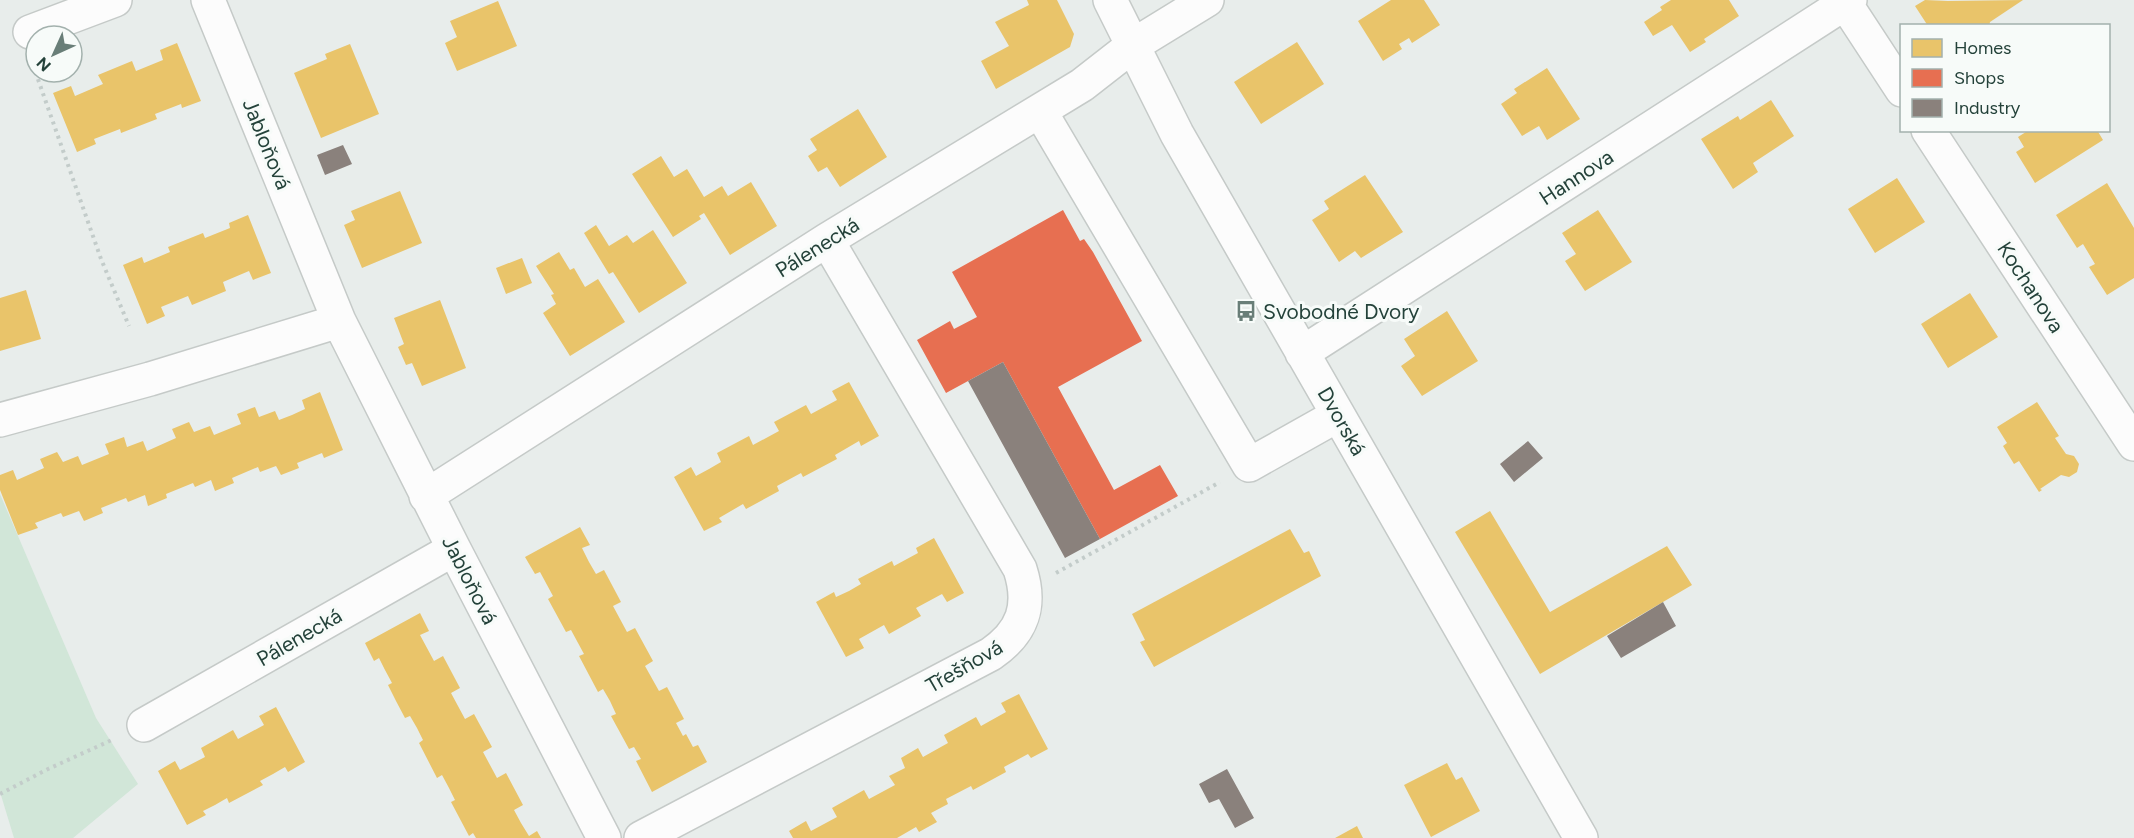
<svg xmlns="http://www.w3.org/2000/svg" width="2134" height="838" font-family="Figtree,sans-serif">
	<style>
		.green { fill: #d1e6d8 }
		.homes { fill: #e9c46a }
		.shops { fill: #e76f51 }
		.industry { fill: #8a817c }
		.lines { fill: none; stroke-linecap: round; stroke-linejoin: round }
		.minor-casing { stroke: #c5cac8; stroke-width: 36 }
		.path { stroke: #c3ccca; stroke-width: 4; stroke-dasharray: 3 4.5; stroke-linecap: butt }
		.minor { stroke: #fcfcfc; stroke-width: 33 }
		.labels { text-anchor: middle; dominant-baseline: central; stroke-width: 6; stroke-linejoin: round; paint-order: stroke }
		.street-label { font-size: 21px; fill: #24423a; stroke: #f7fbf9 }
		.poi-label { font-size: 21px; fill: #24423a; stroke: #f7fbf9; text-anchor: start }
	</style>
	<rect width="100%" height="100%" fill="#e8edeb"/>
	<path class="green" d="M0 494 96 718 138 784 73 838H14L0 792Z"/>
	<path class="homes" d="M1027 0H1057L1074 34 1070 47 996 89 981 61 1009 46 995 22 1029 5Z
		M1391 0H1424L1440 25 1412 43 1409 38 1399 44 1402 49 1383 61 1358 21Z
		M1671 0H1729L1739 16 1704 39 1706 42 1690 52 1672 25 1653 36 1644 22 1662 10 1660 7Z
		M1925 0 1948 1 2023 0 1990 22 1989 26H1928L1915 6Z
		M498 1 517 46 457 71 445 43 457 37 450 21Z
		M1297 42 1324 84 1261 124 1234 82Z
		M177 43 201 101 182 108 181 104 155 114 157 119 121 133 120 129 94 139 96 144 77 152 53 93 71 86 75 96 103 84 98 75 132 61 136 71 163 60 160 50Z
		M350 44 379 114 321 138 294 73 327 59 325 54Z
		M1547 68 1580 119 1547 140 1539 126 1522 136 1501 104 1517 93 1514 89Z
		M1771 100 1794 136 1753 163 1758 172 1733 189 1701 139 1738 116 1740 120Z
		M858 109 887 157 840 187 827 167 818 172 808 156 817 150 810 139Z
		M2029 130H2097L2103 140 2035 183 2016 152 2024 147 2018 137Z
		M661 156 674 177 687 169 704 197 722 186 728 196 751 182 777 226 730 255 704 213 699 216 701 219 673 237 632 174Z
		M1365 175 1403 232 1361 258 1355 251 1339 262 1312 220 1329 209 1324 201Z
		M1897 178 1925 222 1875 253 1848 209Z
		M2107 183 2134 228V278L2107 295 2089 267 2095 264 2083 244 2077 248 2056 215Z
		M400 191 422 243 362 268 344 225 355 220 351 211Z
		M1598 210 1632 262 1585 291 1565 261 1576 254 1562 233Z
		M248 215 271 273 253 280 249 271 223 282 226 291 192 305 188 296 161 307 165 316 147 324 123 265 142 257 144 263 170 252 168 247 203 233 205 238 230 228 229 223Z
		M596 225 609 246 627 235 633 243 653 230 687 283 639 313 613 272 609 274 584 233Z
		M559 252 570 270 574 268 585 287 598 279 625 322 570 356 543 313 556 304 551 295 554 294 536 266Z
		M522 258 532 283 506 294 496 268Z
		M26 290 41 339 0 351V298Z
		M1970 293 1998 337 1948 368 1921 324Z
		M440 300 466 368 422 386 412 363 406 365 398 347 404 344 394 318Z
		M1447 311 1478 361 1422 396 1401 366 1415 356 1404 339Z
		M849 382 879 436 861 446 859 441 835 455 837 459 803 477 801 473 777 486 779 491 746 509 743 504 719 518 722 522 704 531 674 477 691 467 696 476 709 469 721 462 717 453 749 436 753 445 779 431 774 422 806 405 811 414 837 400 832 391Z
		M320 392 343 450 324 458 322 453 297 463 299 468 281 475 276 466 260 472 258 467 232 478 234 483 215 491 211 480 195 487 193 483 166 494 167 498 148 506 145 495 128 502 126 498 101 508 103 513 84 521 79 511 63 517 61 513 35 523 38 528 18 535 0 490V475L13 470 17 480 44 468 40 459 57 452 63 462 78 456 82 465 109 454 105 444 124 437 127 447 143 441 147 451 176 438 172 429 189 422 194 432 210 426 214 435 241 424 237 414 252 408 255 407 259 417 275 411 279 420 292 415 305 409 302 400Z
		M2037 402 2059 436 2055 438 2066 454 2074 456 2079 464 2077 472 2069 477 2061 475 2040 489 2042 490 2039 492 2019 461 2014 464 2003 446 2007 443 1997 427Z
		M1490 511 1550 612 1667 546 1692 585 1540 674 1455 532Z
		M580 527 590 545 582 548 589 562 596 574 604 570 621 602 613 606 627 632 635 628 653 661 645 666 659 691 667 687 684 719 676 723 683 736 686 734 693 747 698 745 707 762 652 792 636 761 641 759 634 747 629 749 611 716 616 714 610 701 603 689 598 692 579 656 584 654 571 630 566 632 548 599 553 596 540 572 535 574 525 557Z
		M1290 529 1304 553 1309 551 1321 576 1154 667 1140 642 1145 640 1132 614Z
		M934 538 964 593 947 602 942 594 916 608 921 616 889 634 884 625 859 639 864 648 846 657 816 602 834 592 836 597 849 591 861 584 858 579 892 561 894 566 918 553 916 548Z
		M420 613 429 631 420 635 434 661 443 656 460 688 451 693 465 719 474 714 492 747 483 752 497 778 506 773 523 805 514 810 521 823 529 836 537 831 541 838H476L473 833 469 836 451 802 455 800 449 788 442 775 437 778 419 743 423 740 417 728 410 716 405 718 396 701 388 685 392 683 385 670 379 658 374 661 365 643Z
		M1019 694 1048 749 1031 758 1028 754 1004 767 1006 772 973 790 971 786 946 799 948 804 931 813 937 822 919 832 916 827 897 838H793L789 831 806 821 811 831 837 817 832 808 864 790 869 799 895 785 889 776 905 768 901 758 918 748 923 757 948 743 944 735 976 717 981 726 1006 712 1001 703Z
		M276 707 305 762 288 772 285 767 273 774 260 781 263 785 229 803 227 798 215 805 203 811 206 815 187 825 158 771 175 761 180 770 205 757 201 748 233 730 238 739 264 725 259 716Z
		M1447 763 1456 780 1462 777 1480 811 1431 837 1404 785Z
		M1357 826 1363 838H1335Z"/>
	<path class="shops" d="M1063 210 1080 241 1084 239 1093 252 1142 341 1058 387 1114 490 1160 465 1178 496 1100 539 1003 362 946 393 917 340 950 321 954 329 977 317 952 272Z"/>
	<path class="industry" d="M343 145 352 164 325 175 317 155Z
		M1003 362 1100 539 1065 558 968 381Z
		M1528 441 1543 458 1514 482 1500 464Z
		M1663 602 1676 626 1621 658 1607 636Z
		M1227 769 1254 818 1235 828 1219 799 1209 803 1199 784Z"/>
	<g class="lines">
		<defs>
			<path id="minor" d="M208 0 339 321 454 549 604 838
				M1110 0 1177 134 1581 838
				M1845 3 1902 90
				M30 32 115 0
				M1040 111 1249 465 1338 415
				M1928 130 2134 444
				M1302 353 1850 0
				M0 420 150 379 339 321
				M426 496 827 240 1082 85 1132 46 1207 0
				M144 725 454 549
				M641 838 991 654C1023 632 1032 606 1020 569L827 240"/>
		</defs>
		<use href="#minor" class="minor-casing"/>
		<path class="path" d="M33 65 101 259 129 326
			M1056 573 1220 482
			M0 794 48 769 114 739"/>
		<use href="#minor" class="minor"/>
	</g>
	<defs>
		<symbol id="bus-bare" viewBox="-9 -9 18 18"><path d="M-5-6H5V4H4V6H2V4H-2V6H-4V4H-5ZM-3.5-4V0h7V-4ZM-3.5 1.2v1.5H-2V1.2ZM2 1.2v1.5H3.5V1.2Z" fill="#697e78" stroke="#f7fbf9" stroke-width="2.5" paint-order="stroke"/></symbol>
	</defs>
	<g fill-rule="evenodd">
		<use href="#bus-bare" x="1231" y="296" width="30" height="30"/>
	</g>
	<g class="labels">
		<g class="street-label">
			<text transform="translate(267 144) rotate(68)">Jabloňová</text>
			<text transform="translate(1576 177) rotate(-33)">Hannova</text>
			<text transform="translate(817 247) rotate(-32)">Pálenecká</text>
			<text transform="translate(2031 287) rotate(57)">Kochanova</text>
			<text transform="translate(1342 421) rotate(60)">Dvorská</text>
			<text transform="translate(470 580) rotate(63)">Jabloňová</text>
			<text transform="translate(299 637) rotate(-30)">Pálenecká</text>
			<text transform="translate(964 666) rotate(-30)">Třešňová</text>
		</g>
		<g class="poi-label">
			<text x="1263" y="311">Svobodné Dvory</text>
		</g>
	</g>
	<rect x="1900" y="24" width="210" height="108" fill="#f7fbf9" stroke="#a3b1ad" stroke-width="1.5"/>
	<rect x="1912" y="39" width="30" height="18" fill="#e9c46a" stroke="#a3b1ad" stroke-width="1.5"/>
	<text x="1954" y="54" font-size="18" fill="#24423a">Homes</text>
	<rect x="1912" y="69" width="30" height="18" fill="#e76f51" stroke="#a3b1ad" stroke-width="1.5"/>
	<text x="1954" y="84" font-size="18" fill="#24423a">Shops</text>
	<rect x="1912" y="99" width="30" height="18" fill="#8a817c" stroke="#a3b1ad" stroke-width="1.5"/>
	<text x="1954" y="114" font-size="18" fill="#24423a">Industry</text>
	<g transform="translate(54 54) rotate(225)"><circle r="28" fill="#f7fbf9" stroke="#a3b1ad" stroke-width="1.5"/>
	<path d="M0-4.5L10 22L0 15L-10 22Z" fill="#697e78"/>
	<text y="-9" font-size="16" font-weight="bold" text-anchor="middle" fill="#24423a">N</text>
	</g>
</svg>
